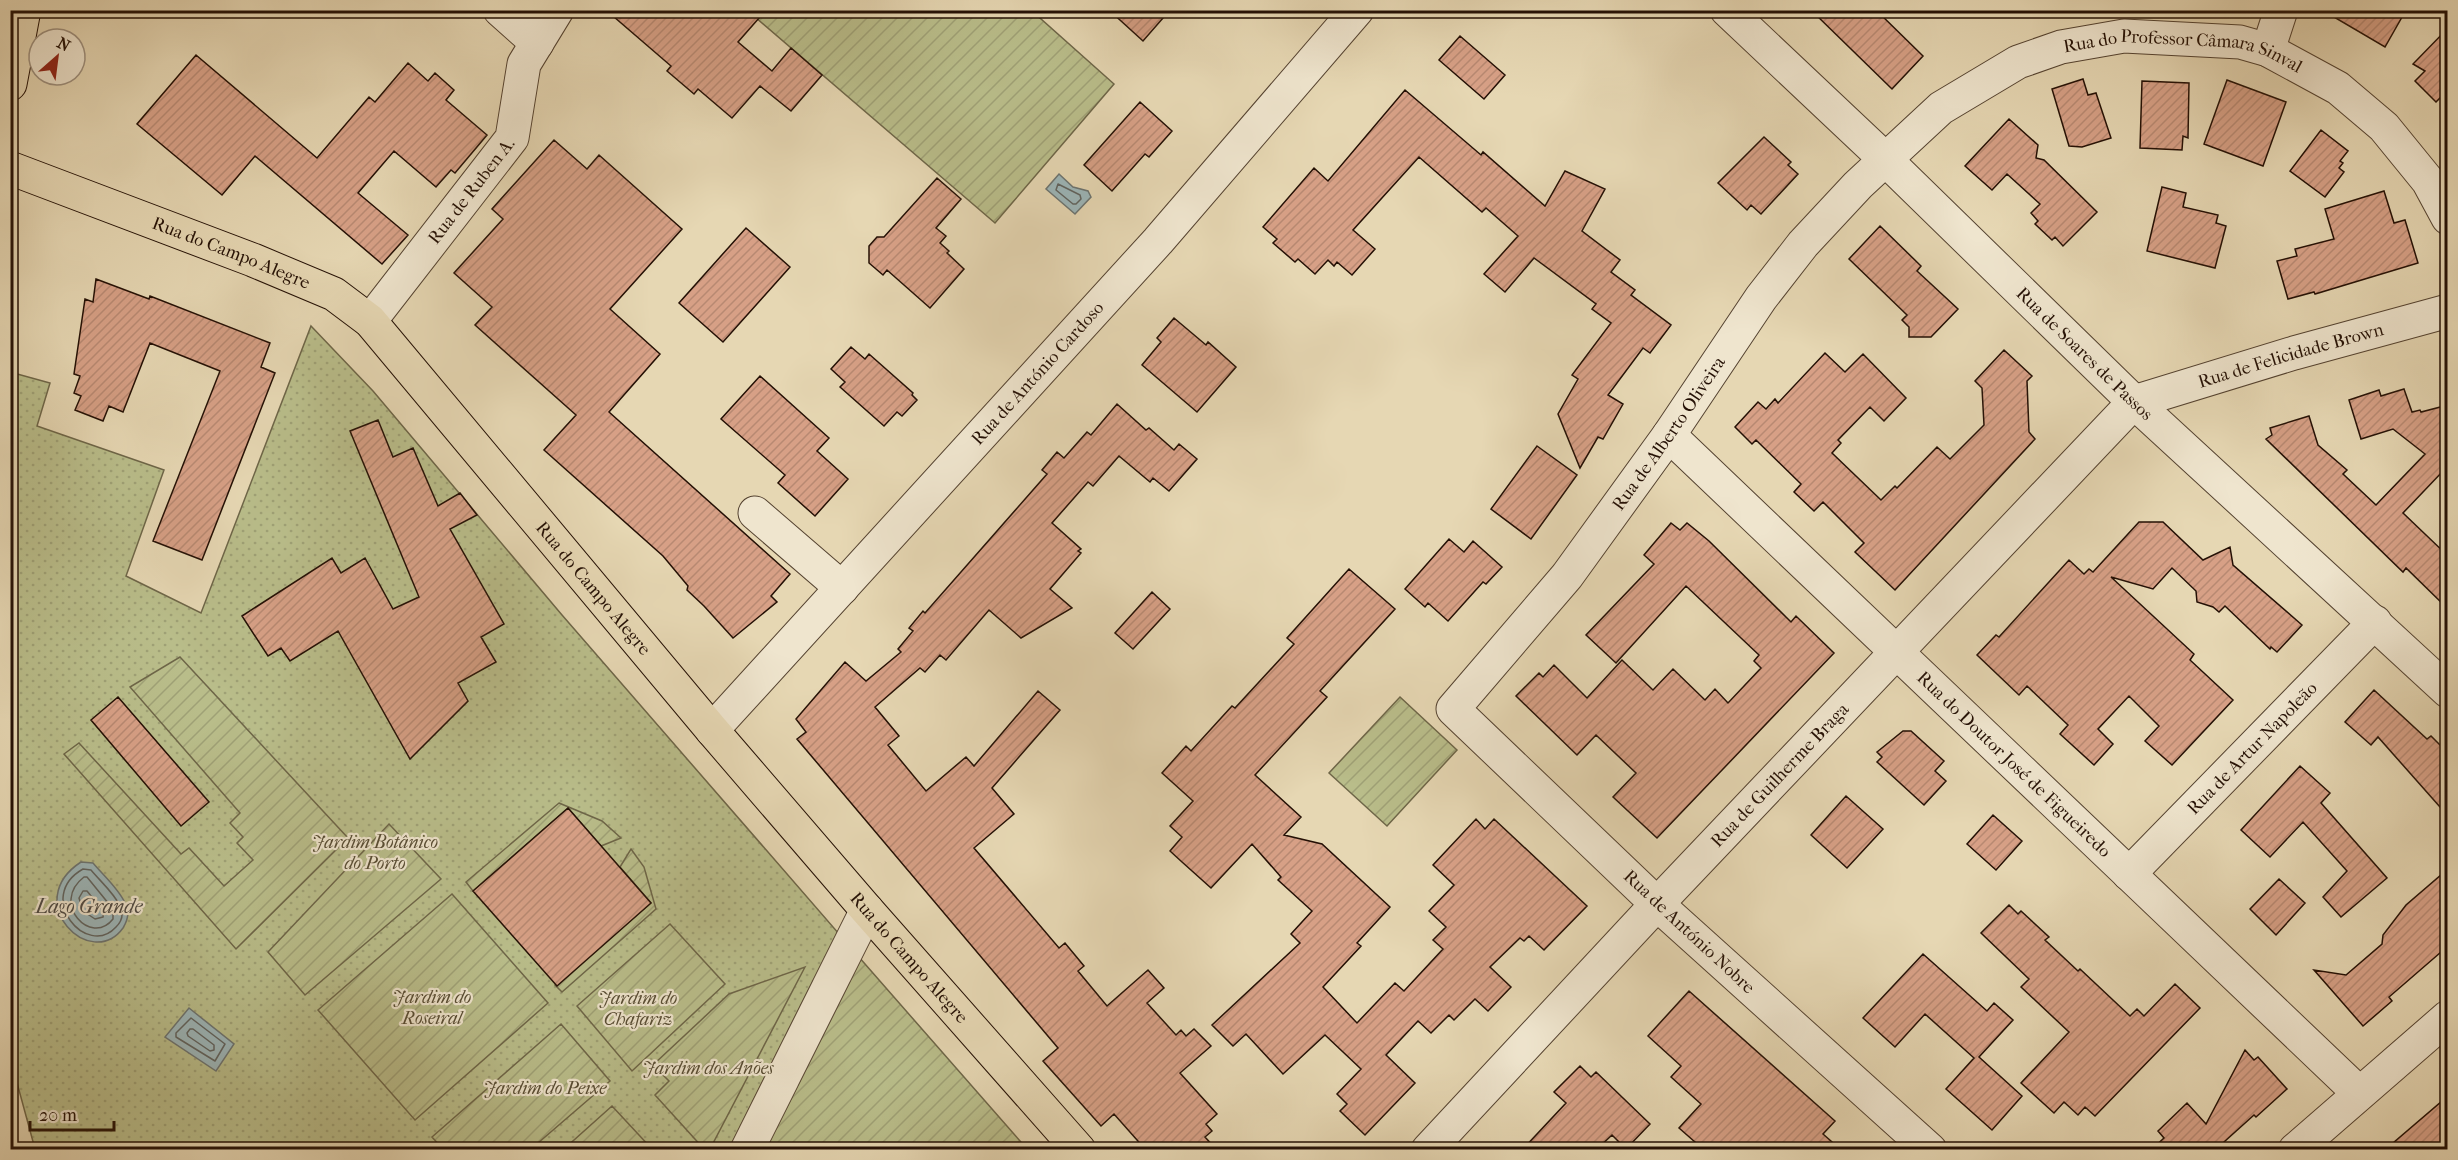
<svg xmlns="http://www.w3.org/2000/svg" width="2458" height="1160" font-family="'IM FELL French Canon',serif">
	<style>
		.park { fill: url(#park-dots); stroke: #6e6648; stroke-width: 1.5 }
		.garden { fill: url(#garden-furrows); stroke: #6e6648; stroke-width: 1.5 }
		.water { fill: #9cb6b9; stroke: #6c7471; stroke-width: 1.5 }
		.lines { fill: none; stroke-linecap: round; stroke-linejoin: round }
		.shore { stroke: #60635f; stroke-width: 1.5 }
		.building { fill: url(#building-hatch); stroke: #241005; stroke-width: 1.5 }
		.minor-casing { stroke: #544230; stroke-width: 35 }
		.major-casing { stroke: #241005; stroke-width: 35 }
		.highway-casing { stroke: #241005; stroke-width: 35 }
		.minor { stroke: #efe5ce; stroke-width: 33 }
		.major { stroke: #e6d7b3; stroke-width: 33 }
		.highway { stroke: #e6d7b3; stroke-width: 33 }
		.labels { text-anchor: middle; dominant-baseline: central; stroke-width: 4.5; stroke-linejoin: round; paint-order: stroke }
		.street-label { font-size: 18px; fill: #241005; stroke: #efe5ce }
		.park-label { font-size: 18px; font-style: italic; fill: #584d34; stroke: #efe5ce }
		.water-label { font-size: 20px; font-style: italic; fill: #4e4a44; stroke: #efe5ce }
	</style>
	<defs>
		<pattern id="park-dots" width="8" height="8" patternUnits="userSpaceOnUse" patternTransform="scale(1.5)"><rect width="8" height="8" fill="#b9bd8a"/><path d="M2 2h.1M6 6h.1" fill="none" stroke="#9fa176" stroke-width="1.8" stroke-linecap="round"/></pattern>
		<pattern id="garden-furrows" width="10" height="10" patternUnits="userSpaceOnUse" patternTransform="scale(1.5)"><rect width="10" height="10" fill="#b9bd8a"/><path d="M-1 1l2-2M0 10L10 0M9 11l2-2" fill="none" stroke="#9fa176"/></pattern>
		<pattern id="building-hatch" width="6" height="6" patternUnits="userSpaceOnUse" patternTransform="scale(1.5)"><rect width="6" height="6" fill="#d7a086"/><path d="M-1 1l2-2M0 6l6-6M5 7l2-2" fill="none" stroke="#b88972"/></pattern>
	</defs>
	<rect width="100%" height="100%" fill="#e6d7b3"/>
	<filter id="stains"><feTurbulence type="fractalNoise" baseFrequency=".00333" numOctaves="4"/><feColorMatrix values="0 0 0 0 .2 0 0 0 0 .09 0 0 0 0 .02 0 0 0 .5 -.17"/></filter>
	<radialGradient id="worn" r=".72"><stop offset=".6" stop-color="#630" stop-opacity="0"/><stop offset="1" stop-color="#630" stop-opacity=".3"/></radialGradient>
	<path class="park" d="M311 326 373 391 562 615 840 935 735 1149H35L10 1057V372L50 383 37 426 164 470 126 576 201 613Z"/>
	<path class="garden" d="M1027 10 1032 11 1114 84 995 223 748 11Z
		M180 657 348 838 236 949 64 754 79 743 181 854 189 848 224 886 253 860 237 843 243 837 230 823 240 813 130 687Z
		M1400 697 1457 750 1387 826 1329 773Z
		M559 803 602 821 621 838 601 846 568 808 473 891 466 882Z
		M389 824 441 879 305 995 268 952Z
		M631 849 644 867 656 909 562 992 555 985 651 903 620 867Z
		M452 894 548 1003 415 1120 318 1010Z
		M670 924 725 984 632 1071 577 1006Z
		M858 956 1027 1149 761 1150Z
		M805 967 710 1149H704L655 1095 669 1081 653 1065 729 994Z
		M561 1024 610 1081 531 1149H443L432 1137Z
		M612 1106 652 1149H564Z"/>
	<path class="water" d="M1059 174 1073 187 1088 191 1091 197 1075 214 1046 189Z
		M81 862 93 863C103 875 119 889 125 903 130 912 128 920 123 928 91 972 20 902 81 862Z
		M189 1008 234 1044 216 1071 165 1037Z"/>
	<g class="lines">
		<path class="shore" d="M1058 184 1080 195 1081 199 1076 204H1073L1056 190Z
			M83 869 91 870C100 881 114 893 120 906 124 914 122 921 116 927 87 959 34 897 83 869Z
			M84 877H87L113 909V919C91 947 50 903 84 877Z
			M83 891H87L104 912 103 917 95 919 83 911 79 898Z
			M191 1018 225 1044 215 1061 176 1037V1033Z
			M190 1029H193L214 1045V1050L210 1051 188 1036 187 1033Z"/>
	</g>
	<path class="building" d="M606 10H766L738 42 772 71 791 48 822 75 791 111 760 86 732 118 698 89 694 94 667 71 671 66Z
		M1109 10H1170L1143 41Z
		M1811 10H1876L1923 56 1892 89Z
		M2322 10H2406L2385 47Z
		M2448 28V90L2436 102 2415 81 2425 71 2413 64Z
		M1460 36 1505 75 1484 99 1439 60Z
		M196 55 317 158 369 97 375 102 408 63 428 81 435 73 454 90 446 100 487 135 455 173 451 170 436 187 394 151 358 193 408 235 382 264 255 156 222 195 137 124Z
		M2083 79 2088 95 2096 93 2111 138 2082 147 2069 146 2052 89Z
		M2227 80 2286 102 2263 166 2204 144Z
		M2142 81 2189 83 2188 138 2183 136 2182 150 2140 148Z
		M1405 90 1481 155 1483 152 1545 206 1565 171 1605 189 1582 231 1620 260 1611 272 1635 290 1631 295 1671 325 1650 353 1643 348 1608 395 1623 404 1603 439 1598 437 1580 468 1558 414 1578 379 1572 375 1611 323 1592 309 1596 304 1534 258 1505 292 1484 274 1518 236 1486 208 1482 212 1419 157 1353 230 1375 249 1352 275 1337 262 1334 266 1328 260 1315 274 1298 259 1295 262 1273 243 1277 239 1263 227 1314 168 1328 181Z
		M1140 102 1172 131 1149 157 1145 154 1112 191 1084 165Z
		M2009 119 2038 145 2036 158 2044 160 2097 212 2063 246 2055 237 2052 240 2035 224 2038 221 2031 213 2040 204 2007 174 1992 190 1965 166Z
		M2321 130 2348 151 2340 161 2343 163 2339 168 2344 172 2325 197 2290 171Z
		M1764 137 1791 162 1788 165 1798 174 1761 214 1751 205 1747 210 1718 183Z
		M554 140 587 169 599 155 682 229 610 309 660 354 609 412 790 574 771 596 777 602 733 638 704 606 687 590 688 586 663 556 544 450 576 415 475 325 492 307 454 273 503 219 492 209Z
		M937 178 961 199 936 228 946 236 940 243 949 251 947 253 964 269 930 308 887 270 883 275 869 263V246L877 237H884Z
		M2162 187 2186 193 2183 207 2218 215 2216 223 2226 226 2215 268 2147 251Z
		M2384 191 2394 223 2405 220 2418 263 2315 294 2314 292 2288 299 2277 261 2297 256 2295 249 2334 239 2325 209Z
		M1880 226 1921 266 1917 271 1958 309 1931 337H1909V327L1902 320 1907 315 1849 259Z
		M746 228 790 267 723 342 679 303Z
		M96 279 149 299 150 296 270 343 261 367 275 373 202 560 153 541 220 371 150 343 123 412 109 406 103 421 75 410 81 396 74 393 80 376 74 374 85 299 93 302Z
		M1174 318 1206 345 1208 342 1236 367 1197 412 1142 365 1161 342 1157 338Z
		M851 347 865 359 869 354 913 393 912 395 917 400 902 416 897 412 884 426 840 387 845 382 831 369Z
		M2004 350 2032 376 2027 381 2029 432 2035 439 1895 590 1855 552 1864 543 1823 502 1814 511 1794 492 1801 484 1756 440 1752 444 1735 427 1758 402 1766 409 1775 399 1778 403 1825 353 1845 372 1863 354 1906 398 1884 421 1870 407 1838 440 1841 443 1832 453 1881 500 1895 486 1897 488 1937 447 1950 459 1984 425 1982 388 1975 381Z
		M760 376 829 438 817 451 848 479 815 516 778 483 785 475 721 419Z
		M2404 389 2412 412 2420 410 2421 412 2448 405V473L2444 470 2403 513 2448 556V609L2406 568 2403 572 2266 439 2272 435 2270 428 2309 416 2318 445 2347 470 2343 474 2376 505 2425 454 2393 429 2361 439 2349 400 2379 390 2381 396Z
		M1117 404 1146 430 1149 428 1174 450 1179 444 1197 459 1169 491 1153 478 1150 482 1119 456 1093 486 1088 482 1052 523 1081 549 1078 551 1081 553 1050 589 1072 608 1021 638 989 610 946 660 940 655 925 672 920 668 875 707 899 736 888 745 926 791 966 757 974 766 1038 691 1060 710 992 788 1014 814 974 848 1059 948 1065 943 1084 966 1078 971 1107 1006 1148 970 1164 988 1147 1003 1176 1035 1181 1030 1186 1036 1194 1029 1211 1046 1180 1073 1217 1114 1206 1124 1212 1131 1205 1137 1216 1149H1145L1114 1114 1101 1126 1043 1061 1058 1048 797 739 806 732 796 719 845 662 866 681 901 652 898 649 913 631 909 628 923 611 925 613 1047 474 1042 470 1057 452 1064 458 1087 432 1091 435Z
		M378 420 393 457 413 448 438 506 460 493 477 515 450 529 504 624 481 637 496 662 458 683 468 701 410 759 338 631 290 661 281 648 268 656 242 616 332 558 341 573 365 558 393 609 419 597 350 431Z
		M1537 446 1577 475 1531 539 1491 509Z
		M2139 522H2163L2203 560 2230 547 2233 565 2302 625 2277 652 2271 647 2270 649 2225 606 2219 612 2213 607 2197 602 2196 591 2172 568 2153 589 2111 577 2194 654 2190 660 2233 700 2172 765 2145 741 2159 726 2129 696 2098 729 2113 744 2094 765 2060 734 2068 725 2027 686 2019 695 1977 655 1996 635 1999 637 2069 560 2084 574 2089 569 2093 572Z
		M1671 523 1680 530 1687 523 1709 541 1791 622 1796 616 1834 653 1657 838 1613 797 1636 773 1596 735 1577 755 1516 696 1539 673 1543 677 1554 665 1587 698 1622 660 1653 690 1673 669 1705 700 1715 689 1728 703 1761 668 1754 661 1759 655 1686 586 1616 663 1586 635 1654 564 1644 555Z
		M1449 539 1464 552 1473 541 1502 567 1486 584 1483 582 1448 621 1428 603 1425 607 1405 589Z
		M1349 569 1395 609 1320 691 1327 697 1255 775 1301 817 1284 835 1322 844 1390 907 1357 943 1361 946 1323 987 1357 1023 1395 983 1404 991 1443 949 1433 940 1446 927 1429 911 1454 885 1433 865 1476 819 1485 829 1494 819 1587 906 1544 950 1529 936 1524 941 1520 938 1490 967 1511 987 1488 1011 1475 999 1454 1020 1449 1015 1431 1033 1418 1021 1386 1055 1415 1083 1365 1135 1340 1111 1347 1104 1337 1094 1361 1069 1325 1035 1283 1074 1246 1034 1233 1046 1212 1025 1300 943 1291 934 1312 911 1278 880 1281 877 1252 844 1211 888 1182 862 1170 851 1182 837 1170 826 1193 801 1162 773 1186 746 1191 751 1232 706 1235 708 1294 644 1287 638Z
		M1152 592 1170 609 1133 649 1115 633Z
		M2374 690 2427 739 2431 736 2448 753V816L2378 737 2371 745 2345 722Z
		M118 697 209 802 181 826 91 720Z
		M1903 731H1911L1944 761 1935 771 1946 781 1924 805 1877 762 1882 757 1877 752Z
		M2300 766 2330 793 2321 803 2387 878 2341 917 2323 897 2347 871 2303 822 2270 857 2241 830Z
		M1846 796 1883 829 1847 868 1811 835Z
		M568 808 651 903 557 986 473 891Z
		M1993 815 2022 841 1996 870 1967 844Z
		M2448 869V946L2389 997 2392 1001 2363 1026 2314 970 2346 975 2382 944 2383 935 2406 905Z
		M2279 879 2305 903 2276 935 2250 909Z
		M2009 905 2018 914 2021 911 2049 937 2045 940 2078 971 2080 969 2130 1016 2137 1009 2144 1016 2175 984 2200 1008 2095 1116 2085 1107 2078 1115 2064 1102 2054 1113 2021 1083 2069 1032 2021 987 2029 979 1981 933Z
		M1923 954 1987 1011 1994 1003 2013 1020 1979 1057 2022 1096 1992 1130 1946 1089 1974 1058 1925 1014 1895 1047 1863 1018Z
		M1689 991 1835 1121 1823 1134 1840 1149H1703L1679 1128 1701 1104 1671 1077 1681 1066 1648 1036Z
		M2245 1050 2254 1060 2258 1057 2287 1089 2256 1117 2254 1115 2224 1142 2230 1149H2152L2164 1138 2158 1131 2187 1103 2206 1124Z
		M1580 1066 1591 1077 1596 1072 1650 1124 1626 1149 1612 1135 1597 1149H1523L1566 1103 1554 1092Z
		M2448 1096V1149H2386Z"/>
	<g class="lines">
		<defs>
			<g id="minor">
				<path d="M500 10 537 43"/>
				<path id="s1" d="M1727 10 1885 159 2134 402 2448 691"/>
				<path d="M2268 50 2281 10"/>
				<path id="s2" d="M370 321 512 138 524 64 557 10"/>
				<path id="s3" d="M1669 435 2359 1093"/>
				<path d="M755 513 842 588"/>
				<path id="s4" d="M712 730 1158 241 1357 10"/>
				<path id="s5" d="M2129 874 2375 622"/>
				<path d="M747 1150 867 910"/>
				<path id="s6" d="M1428 1150 1657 904 2134 402 2294 353 2448 311"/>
				<path id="s7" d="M1930 1150 1657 904 1453 709 1567 576 1669 435 1761 298 1803 244 1858 185 1941 108 2018 62 2061 47 2124 36 2240 42 2268 50 2338 88 2384 127 2428 181 2448 218"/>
				<path d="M2295 1150 2448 1017"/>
			</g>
			<g id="major">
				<path id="s8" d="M10 168 253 260 334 294 370 321 712 730 867 910 1079 1150"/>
			</g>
			<path id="highway" d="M10 84 24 10"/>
		</defs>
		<use href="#minor" class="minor-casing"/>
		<use href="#major" class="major-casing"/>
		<use href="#highway" class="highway-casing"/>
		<use href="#minor" class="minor"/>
		<use href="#major" class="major"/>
		<use href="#highway" class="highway"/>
	</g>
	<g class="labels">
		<g class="street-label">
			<text stroke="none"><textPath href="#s7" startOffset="1686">Rua do Professor Câmara Sinval</textPath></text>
			<text stroke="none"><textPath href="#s2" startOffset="165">Rua de Ruben A.</textPath></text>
			<text stroke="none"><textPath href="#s8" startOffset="237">Rua do Campo Alegre</textPath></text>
			<text stroke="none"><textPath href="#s1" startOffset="496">Rua de Soares de Passos</textPath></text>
			<text stroke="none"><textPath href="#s6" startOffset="1192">Rua de Felicidade Brown</textPath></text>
			<text stroke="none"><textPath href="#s4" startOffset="483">Rua de António Cardoso</textPath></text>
			<text stroke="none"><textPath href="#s7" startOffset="1000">Rua de Alberto Oliveira</textPath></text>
			<text stroke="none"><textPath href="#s8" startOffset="741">Rua do Campo Alegre</textPath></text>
			<text stroke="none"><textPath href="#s5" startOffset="176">Rua de Artur Napoleão</textPath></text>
			<text stroke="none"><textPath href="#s3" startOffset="477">Rua do Doutor José de Figueiredo</textPath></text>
			<text stroke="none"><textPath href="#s6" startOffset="514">Rua de Guilherme Braga</textPath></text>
			<text transform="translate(1689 932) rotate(43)">Rua de António Nobre</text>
			<text stroke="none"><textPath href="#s8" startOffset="1227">Rua do Campo Alegre</textPath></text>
		</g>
		<g class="park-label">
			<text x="375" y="842">Jardim Botânico<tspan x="375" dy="21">do Porto</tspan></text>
			<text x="432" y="997">Jardim do<tspan x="432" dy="21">Roseiral</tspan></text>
			<text x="638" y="998">Jardim do<tspan x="638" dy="21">Chafariz</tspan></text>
			<text x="708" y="1068">Jardim dos Anões</text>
			<text x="545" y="1088">Jardim do Peixe</text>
		</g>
		<g class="water-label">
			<text x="89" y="906">Lago Grande</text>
		</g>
	</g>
	<rect width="2458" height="1160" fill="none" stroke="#e6d7b3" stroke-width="36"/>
	<rect x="12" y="12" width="2434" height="1136" fill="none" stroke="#241005" stroke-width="3"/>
	<rect x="18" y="18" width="2422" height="1124" fill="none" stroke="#241005" stroke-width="1.5"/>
	<g transform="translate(57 57) rotate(28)"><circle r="28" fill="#efe5ce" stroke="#9e907e" stroke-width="1.5"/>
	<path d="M0-4.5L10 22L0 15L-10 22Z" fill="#8f2418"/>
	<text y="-9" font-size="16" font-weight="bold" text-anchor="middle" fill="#241005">N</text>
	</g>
	<path d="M30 1121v9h84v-9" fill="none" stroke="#241005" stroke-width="3"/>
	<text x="39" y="1121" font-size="18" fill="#241005" stroke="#efe5ce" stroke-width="4.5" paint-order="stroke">20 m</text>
	<rect width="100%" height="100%" filter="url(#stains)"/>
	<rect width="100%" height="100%" fill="url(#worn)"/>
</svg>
